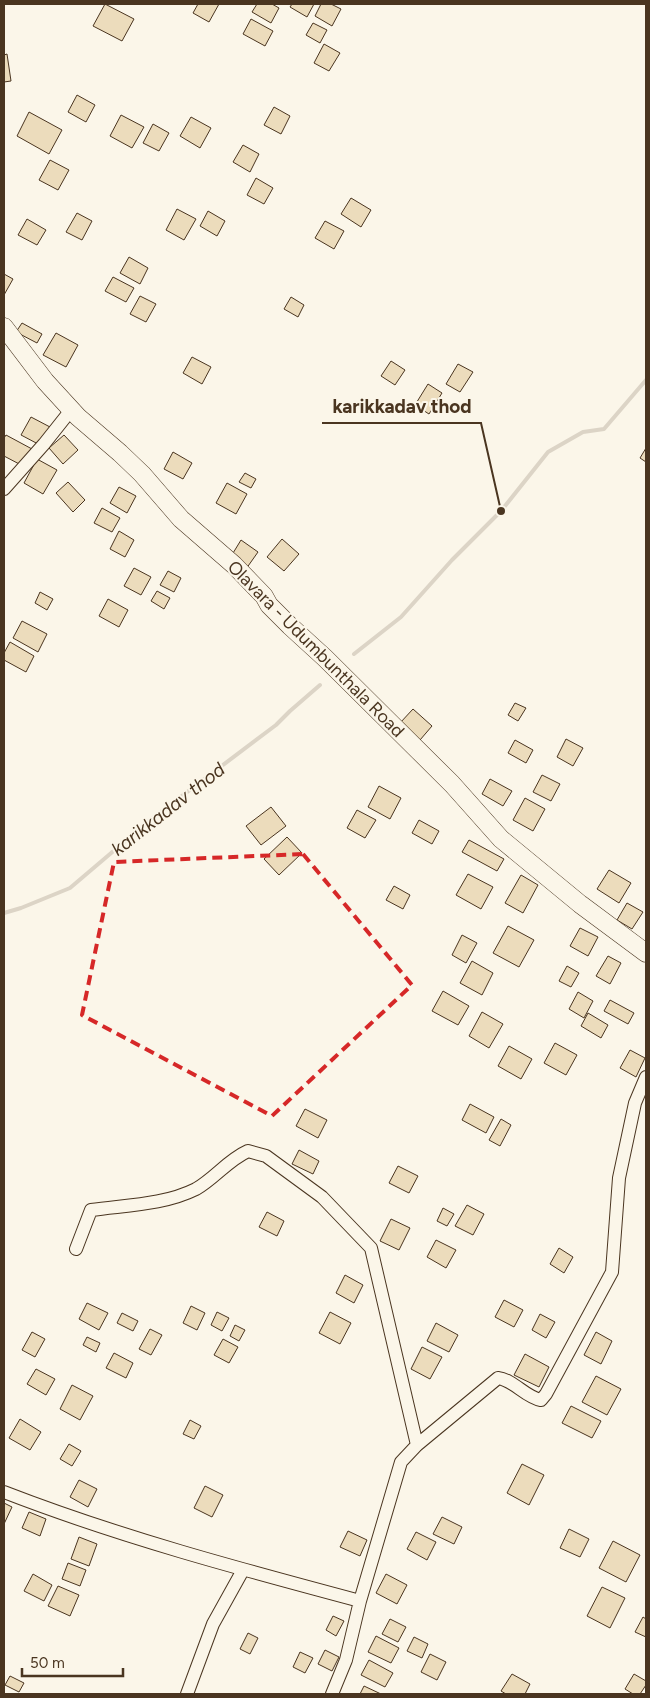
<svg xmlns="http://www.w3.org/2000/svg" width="650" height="1698" font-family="Figtree,sans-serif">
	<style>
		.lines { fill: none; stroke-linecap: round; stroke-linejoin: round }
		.stream { stroke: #dcd4c6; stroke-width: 4 }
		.building { fill: #ecdcbc; stroke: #4a3520 }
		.street-casing { stroke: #4a3520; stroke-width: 14 }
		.secondary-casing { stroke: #4a3520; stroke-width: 19 }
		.street { stroke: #fbf6e9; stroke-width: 12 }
		.secondary { stroke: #fbf6e9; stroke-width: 18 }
		.marked { fill: none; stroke: #d62828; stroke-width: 4; stroke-dasharray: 10 6; stroke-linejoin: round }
		.labels { text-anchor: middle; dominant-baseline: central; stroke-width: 4; stroke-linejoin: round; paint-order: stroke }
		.street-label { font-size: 18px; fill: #4a3520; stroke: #fbf6e9 }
		.water-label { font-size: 19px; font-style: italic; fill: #4a3520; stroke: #fbf6e9 }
		.leader { fill: none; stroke: #4a3520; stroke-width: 2 }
		.callout-dot { fill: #4a3520; stroke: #fbf6e9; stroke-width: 2 }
		.callout-label { font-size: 19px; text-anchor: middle; font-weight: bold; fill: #4a3520; stroke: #fbf6e9; stroke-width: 4; stroke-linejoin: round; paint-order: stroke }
	</style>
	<rect width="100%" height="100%" fill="#fbf6e9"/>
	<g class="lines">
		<path class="stream" d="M354 654 401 617 452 560 501 511 548 452 583 432 604 429 646 380
			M4 913 21 908 70 888 150 820 276 725 290 711 320 685"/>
	</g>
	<path class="building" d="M105 4 134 19 122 41 93 26Z
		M198 4H219L209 22 193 13Z
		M257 4H272L279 8 271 23 252 12Z
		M292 4H314L307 17 290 7Z
		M321 4H331L341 9 332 26 315 16Z
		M251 19 273 31 265 46 243 34Z
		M313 23 327 30 320 43 306 35Z
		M324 44 340 53 329 71 314 63Z
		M7 54 11 81 4 82V55Z
		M77 95 95 105 86 122 68 112Z
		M274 107 290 116 281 134 264 125Z
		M29 112 62 130 49 154 17 136Z
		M121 115 144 127 132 148 110 136Z
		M191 117 211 128 200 148 180 136Z
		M153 124 169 133 159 151 143 143Z
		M243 145 259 154 250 172 233 162Z
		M50 160 69 170 58 190 39 180Z
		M256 178 273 188 264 204 247 195Z
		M351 198 371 210 361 227 341 214Z
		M177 209 196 219 184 240 166 230Z
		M208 211 225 221 217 236 200 226Z
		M77 213 92 221 82 240 66 232Z
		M27 219 46 230 37 245 18 235Z
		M325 221 344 231 334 249 315 238Z
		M129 257 148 268 140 284 120 273Z
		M4 274 13 279 4 295Z
		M113 277 134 288 126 302 105 291Z
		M140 296 156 304 146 322 130 314Z
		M291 297 304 305 298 317 284 309Z
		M22 323 42 334 37 343 16 332Z
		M56 333 78 345 66 367 43 355Z
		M192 357 211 367 202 384 183 373Z
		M391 361 405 370 395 385 381 376Z
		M458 364 473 372 460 392 446 384Z
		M428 384 442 393 429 414 415 405Z
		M31 417 50 427 40 445 21 435Z
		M6 435 32 449 23 466 4 456V438Z
		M64 435 78 450 63 464 49 448Z
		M646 448V462L640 458Z
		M173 452 192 463 183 479 164 469Z
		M37 459 57 470 43 494 24 483Z
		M245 473 256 479 251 488 239 482Z
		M68 482 85 500 73 512 56 493Z
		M227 483 247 494 236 514 216 503Z
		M119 487 136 496 127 513 110 503Z
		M102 508 120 518 112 532 94 523Z
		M119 531 134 540 125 557 110 549Z
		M282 539 299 554 284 571 267 557Z
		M241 540 258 552 246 569 230 558Z
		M134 568 151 577 141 595 124 586Z
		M168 571 181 578 174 592 160 585Z
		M157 591 170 598 164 609 151 601Z
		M40 592 53 599 47 610 35 603Z
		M108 599 128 610 119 627 99 616Z
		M22 621 47 634 38 652 13 638Z
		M10 642 34 656 26 672 4 660V653Z
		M515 703 526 708 518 721 508 715Z
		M413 709 432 726 420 740 400 723Z
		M566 739 583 748 573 766 557 757Z
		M515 740 533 750 526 763 508 753Z
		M542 775 560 784 551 801 533 792Z
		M490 779 512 791 503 806 482 794Z
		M379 786 401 798 390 819 368 807Z
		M525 798 545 809 533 831 513 820Z
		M271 807 286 826 261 845 246 826Z
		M357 810 376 820 365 838 347 828Z
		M419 820 439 831 432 844 412 833Z
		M287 837 302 853 279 875 264 859Z
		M469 840 504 859 497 871 462 852Z
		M609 870 631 883 619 903 597 889Z
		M468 874 493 887 481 909 456 895Z
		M521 875 538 885 523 913 505 903Z
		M394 886 410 895 403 909 386 900Z
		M627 903 643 912 632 929 617 920Z
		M508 926 534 940 519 967 493 953Z
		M580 928 598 937 588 956 570 946Z
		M462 935 477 943 466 963 452 955Z
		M608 956 621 963 610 984 596 976Z
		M472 961 493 973 482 995 460 983Z
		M567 966 579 973 571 987 559 981Z
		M443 991 469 1006 458 1025 432 1011Z
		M578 992 593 1001 584 1018 569 1009Z
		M610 1000 634 1013 628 1024 604 1011Z
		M482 1012 503 1024 489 1048 469 1036Z
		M588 1013 608 1025 601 1038 581 1026Z
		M555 1043 577 1055 566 1075 544 1063Z
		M509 1046 532 1059 521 1079 498 1066Z
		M630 1050 645 1058 636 1077 620 1068Z
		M470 1104 494 1117 486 1133 462 1120Z
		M305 1109 327 1120 318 1138 296 1126Z
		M501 1119 511 1125 500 1146 489 1140Z
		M299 1150 319 1161 313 1174 292 1164Z
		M398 1166 418 1176 409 1193 389 1183Z
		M467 1205 484 1214 473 1235 455 1226Z
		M443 1208 454 1214 447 1226 437 1221Z
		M267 1212 284 1221 277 1236 259 1227Z
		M391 1219 410 1228 399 1250 380 1241Z
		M436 1240 456 1250 446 1268 427 1257Z
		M559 1248 573 1257 564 1273 550 1264Z
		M345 1275 363 1285 354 1303 336 1293Z
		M504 1300 523 1310 514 1327 495 1317Z
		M87 1303 108 1313 99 1330 79 1319Z
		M191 1306 205 1313 197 1330 183 1323Z
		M217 1312 229 1318 222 1331 211 1325Z
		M330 1312 351 1323 340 1344 319 1333Z
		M122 1313 138 1321 133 1331 117 1323Z
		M540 1314 555 1322 546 1338 532 1330Z
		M436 1323 458 1335 449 1352 427 1341Z
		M235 1325 245 1330 239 1341 230 1336Z
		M150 1329 162 1335 151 1355 139 1349Z
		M32 1332 45 1339 35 1357 22 1350Z
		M596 1332 612 1341 601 1364 584 1355Z
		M87 1337 100 1343 96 1352 83 1345Z
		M223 1339 238 1347 229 1363 214 1355Z
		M422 1347 442 1357 430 1379 411 1369Z
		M114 1353 133 1363 126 1378 106 1368Z
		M525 1354 549 1367 539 1387 514 1375Z
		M36 1369 55 1379 46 1395 27 1384Z
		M596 1376 621 1389 607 1415 582 1402Z
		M72 1385 93 1396 80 1420 60 1409Z
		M571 1406 601 1421 592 1438 562 1423Z
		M20 1419 41 1432 30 1450 9 1438Z
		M190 1420 201 1426 194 1439 183 1434Z
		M69 1444 81 1451 72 1466 60 1459Z
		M522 1464 544 1475 529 1505 507 1493Z
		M79 1480 97 1489 88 1507 70 1497Z
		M205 1486 223 1495 212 1517 194 1508Z
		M4 1503 12 1507 4 1524Z
		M29 1512 46 1519 40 1536 22 1528Z
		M442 1517 462 1527 454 1544 433 1534Z
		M569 1529 589 1539 580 1557 560 1548Z
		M348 1531 367 1540 360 1556 340 1547Z
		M416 1532 436 1542 427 1560 407 1549Z
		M79 1537 97 1544 89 1566 71 1559Z
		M613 1541 640 1555 626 1582 599 1568Z
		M68 1563 86 1570 80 1586 62 1579Z
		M33 1574 52 1585 44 1601 24 1591Z
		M386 1574 407 1585 397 1604 376 1593Z
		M58 1586 79 1595 70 1616 48 1606Z
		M602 1587 625 1598 610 1628 587 1616Z
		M333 1616 344 1621 336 1636 326 1630Z
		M643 1617 646 1619V1637L635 1632Z
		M390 1619 406 1627 398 1642 382 1634Z
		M248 1633 258 1638 250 1654 240 1649Z
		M376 1636 399 1648 391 1663 368 1652Z
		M414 1637 428 1644 422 1658 407 1651Z
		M325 1650 339 1657 332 1671 318 1664Z
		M300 1652 313 1658 305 1673 293 1667Z
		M430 1654 446 1662 437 1680 421 1672Z
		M369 1660 393 1673 385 1687 361 1675Z
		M512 1674 530 1684 525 1694H506L501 1691Z
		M634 1674 646 1681V1685L640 1694H633L625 1689Z
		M10 1676 24 1683 19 1692 5 1685Z
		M364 1686 381 1694H360Z"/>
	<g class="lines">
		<defs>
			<path id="street" d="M4 489 44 444 71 410
				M76 1249 91 1210C126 1205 164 1205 196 1189 215 1178 228 1160 248 1151L266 1156 322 1197 371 1248 417 1445
				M4 1492C120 1537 240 1569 360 1601
				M187 1694 213 1624 243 1570
				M332 1694 346 1660 360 1601 401 1462 417 1445 498 1378C514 1380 525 1397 541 1400L546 1394 612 1272 619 1178 635 1103 646 1077"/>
			<path id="secondary" d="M4 327 45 381 78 417 120 453 142 474 181 519 234 565 264 596 269 605 290 626 325 658 452 784 501 839 580 904 646 953"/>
		</defs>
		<use href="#street" class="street-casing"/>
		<use href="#secondary" class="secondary-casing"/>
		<use href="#street" class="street"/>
		<use href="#secondary" class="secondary"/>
	</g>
	<path class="marked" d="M303 854 412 985 272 1116 82 1015 114 862Z"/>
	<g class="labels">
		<g class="street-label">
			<text transform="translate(316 649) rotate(45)">Olavara - Udumbunthala Road</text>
		</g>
		<g class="water-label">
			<text transform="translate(168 809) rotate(-38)">karikkadav thod</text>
		</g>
	</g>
	<path class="leader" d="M501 511L481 423H322"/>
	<circle class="callout-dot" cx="501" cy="511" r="5"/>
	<g class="callout-label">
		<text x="402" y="413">karikkadav thod</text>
	</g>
	<rect width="650" height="1698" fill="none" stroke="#4a3520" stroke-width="10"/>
	<path d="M22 1668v8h101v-8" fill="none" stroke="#4a3520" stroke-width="2.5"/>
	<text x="30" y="1668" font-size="15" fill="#4a3520" stroke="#fbf6e9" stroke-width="4" paint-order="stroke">50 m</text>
</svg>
